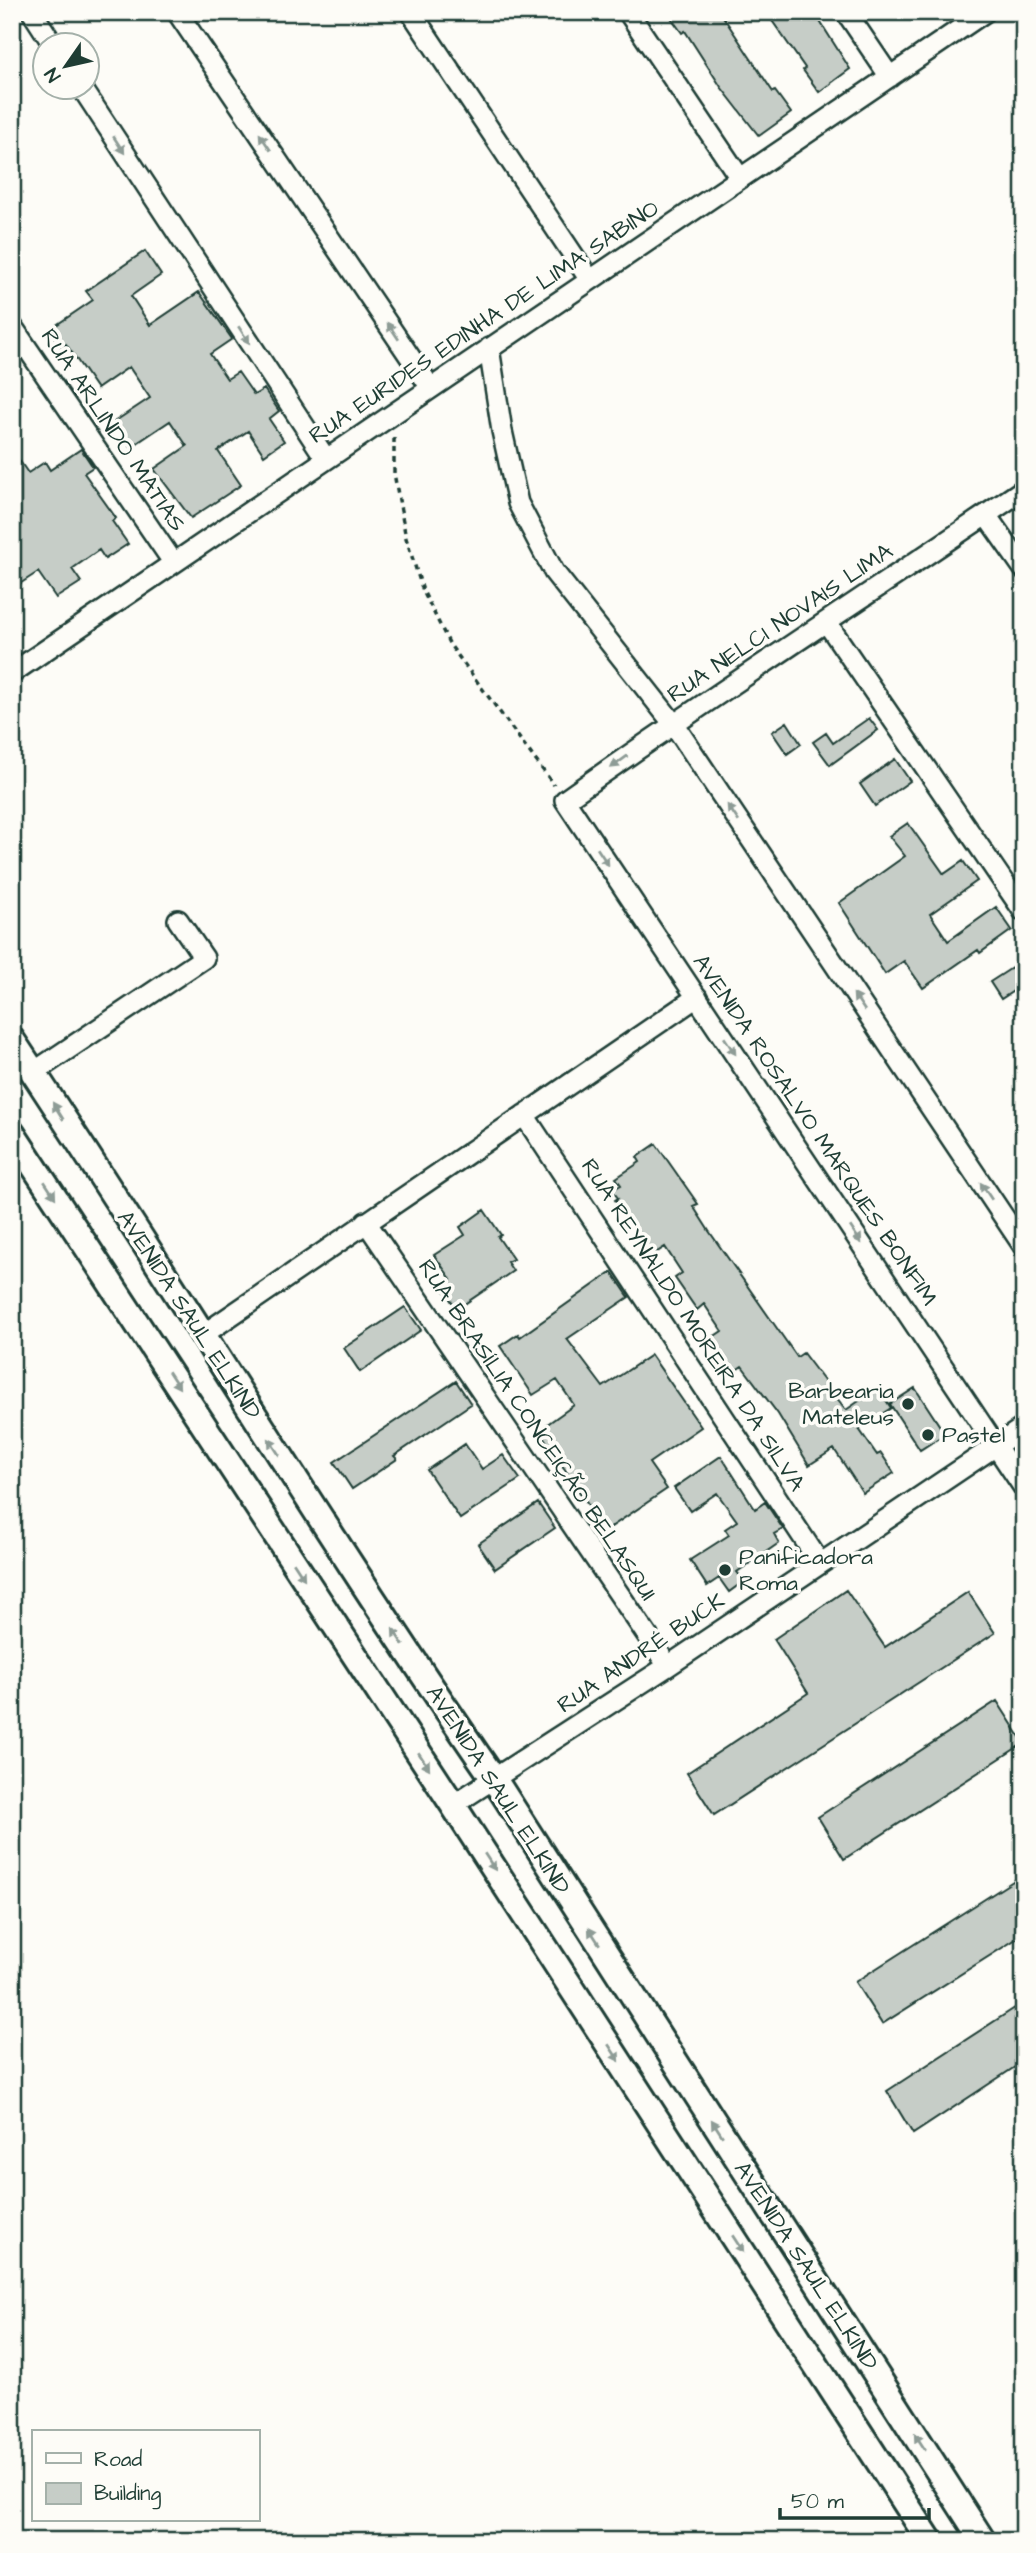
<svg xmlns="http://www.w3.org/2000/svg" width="1036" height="2553" font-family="'Architects Daughter',sans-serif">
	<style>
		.building { fill: #c6cdc7; stroke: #1f3d34; stroke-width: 2 }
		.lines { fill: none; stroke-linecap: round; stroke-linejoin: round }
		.minor-casing { stroke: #1f3d34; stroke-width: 24 }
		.major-casing { stroke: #1f3d34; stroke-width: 30 }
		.path { stroke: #1f3d34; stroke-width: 3.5; stroke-dasharray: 5 5; stroke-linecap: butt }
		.minor { stroke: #fdfcf7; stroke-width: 19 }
		.major { stroke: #fdfcf7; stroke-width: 24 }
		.oneway { fill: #8e9c96 }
		.poi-dot { fill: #1f3d34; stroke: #fdfcf7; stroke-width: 2.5 }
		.labels { text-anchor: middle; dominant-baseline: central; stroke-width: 7; stroke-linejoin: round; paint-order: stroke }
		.street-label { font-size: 23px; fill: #1f3d34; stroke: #fdfcf7 }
		.poi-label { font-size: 23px; fill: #1f3d34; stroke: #fdfcf7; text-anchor: start }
	</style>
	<rect width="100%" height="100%" fill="#fdfcf7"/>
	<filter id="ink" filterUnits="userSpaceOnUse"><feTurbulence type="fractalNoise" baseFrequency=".0143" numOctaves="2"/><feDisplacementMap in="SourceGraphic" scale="14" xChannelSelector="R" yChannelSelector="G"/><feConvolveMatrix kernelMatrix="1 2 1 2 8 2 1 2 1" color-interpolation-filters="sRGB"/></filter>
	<g filter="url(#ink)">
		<path class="building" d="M667 12H720L773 92 775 91 791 113 759 136 721 87 685 31 682 33Z
			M766 12H814L850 69 819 92 803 70 805 68Z
			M145 251 161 275 131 296 150 325 199 292 232 339 210 354 227 379 238 372 254 395 264 389 279 411 269 419 284 441 264 455 248 431 218 451 241 485 191 518 154 469 187 446 170 421 131 447 114 422 150 398 129 367 97 389 66 344 61 347 49 330 93 300 86 291Z
			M81 449 93 467 84 473 116 518 112 521 128 544 105 559 99 550 72 569 81 582 56 598 38 572 12 589V450L28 473 45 462 50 470Z
			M869 718 878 730 830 765 813 742 826 733 833 743Z
			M787 722 801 744 787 754 772 732Z
			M895 759 910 781 875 806 860 784Z
			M908 823 944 874 963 861 977 881 930 914 948 941 996 907 1012 930 980 953 978 950 923 988 904 961 885 974 839 903 905 856 889 836Z
			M1024 960V984L1001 999 990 982Z
			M656 1144 698 1204 693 1206 709 1231 797 1357 803 1353 846 1410 878 1388 891 1408 859 1429 877 1455 881 1453 894 1473 863 1493 834 1449 809 1465 778 1414 742 1366 732 1373 710 1339 722 1331 704 1304 697 1310 675 1278 682 1273 665 1247 651 1256 615 1200 618 1198 612 1190 621 1185 616 1178 640 1162 637 1157Z
			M484 1210 501 1235 498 1237 513 1259 507 1262 513 1271 457 1309 441 1286 451 1279 434 1255 465 1235 460 1227Z
			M612 1272 629 1297 567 1339 603 1387 651 1355 701 1427 649 1463 667 1489 605 1531 539 1430 574 1405 557 1380 533 1395 500 1346 518 1334 520 1337Z
			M405 1307 421 1330 360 1372 344 1348Z
			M456 1381 471 1404 394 1456 397 1459 352 1489 334 1462Z
			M915 1388 945 1434 920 1450 890 1404Z
			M465 1444 482 1469 503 1455 520 1479 460 1519 427 1470Z
			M721 1456 755 1509 765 1502 783 1529 774 1534 779 1543 737 1572 744 1581 729 1592 719 1578 707 1586 690 1560 729 1535 725 1529 737 1521 717 1493 690 1511 674 1488Z
			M538 1503 555 1528 495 1569 478 1544Z
			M846 1590 885 1647 968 1592 995 1633 714 1815 687 1773 808 1693 774 1639Z
			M997 1701 1024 1743 844 1859 818 1817Z
			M1024 1874V1934L882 2024 855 1982Z
			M1024 2002V2061L913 2134 887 2091Z"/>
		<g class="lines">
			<defs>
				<path id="minor" d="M32 12 54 46
					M177 12 431 388
					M411 12 590 280
					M628 12 740 178
					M846 12 890 77
					M82 88 326 459
					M12 326 173 562
					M489 348 502 431 518 503 554 572 673 723 1024 1247
					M1024 489C871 593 716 693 565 800L1024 1488
					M986 515 1024 569
					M827 623 1024 912
					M12 673 985 12
					M34 1072 204 958 178 920
					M524 1115 820 1563
					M366 1222 668 1666
					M201 1336 697 997
					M453 1805 668 1666 1024 1427"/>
				<path id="major" d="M12 1040C175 1285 327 1537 494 1779L983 2541
					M12 1133 453 1805 930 2541"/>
			</defs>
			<use href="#minor" class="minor-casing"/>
			<use href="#major" class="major-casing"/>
			<path class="path" d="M394 438V473L406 538 423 591 450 645 554 785"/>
			<use href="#minor" class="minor"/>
			<use href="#major" class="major"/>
		</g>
		<defs><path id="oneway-solid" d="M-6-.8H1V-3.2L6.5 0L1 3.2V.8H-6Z" transform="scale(1.75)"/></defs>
		<g class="oneway">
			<use href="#oneway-solid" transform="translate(265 142) rotate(-124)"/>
			<use href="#oneway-solid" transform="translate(119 145) rotate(57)"/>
			<use href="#oneway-solid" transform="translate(393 331) rotate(-124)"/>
			<use href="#oneway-solid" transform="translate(244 335) rotate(57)"/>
			<use href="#oneway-solid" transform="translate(619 762) rotate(144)"/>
			<use href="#oneway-solid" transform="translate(733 813) rotate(-124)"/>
			<use href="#oneway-solid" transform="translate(603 857) rotate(56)"/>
			<use href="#oneway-solid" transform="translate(859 1002) rotate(-124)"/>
			<use href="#oneway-solid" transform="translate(730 1046) rotate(56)"/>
			<use href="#oneway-solid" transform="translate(58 1111) rotate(-122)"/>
			<use href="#oneway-solid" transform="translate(50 1190) rotate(57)"/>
			<use href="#oneway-solid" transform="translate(986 1191) rotate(-124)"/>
			<use href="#oneway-solid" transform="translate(856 1235) rotate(56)"/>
			<use href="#oneway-solid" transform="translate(174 1380) rotate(57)"/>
			<use href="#oneway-solid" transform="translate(274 1447) rotate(-123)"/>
			<use href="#oneway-solid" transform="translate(299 1571) rotate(57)"/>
			<use href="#oneway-solid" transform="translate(398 1637) rotate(-123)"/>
			<use href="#oneway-solid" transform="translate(424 1761) rotate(57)"/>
			<use href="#oneway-solid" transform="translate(490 1862) rotate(57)"/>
			<use href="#oneway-solid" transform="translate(594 1936) rotate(-123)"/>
			<use href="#oneway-solid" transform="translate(614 2053) rotate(57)"/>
			<use href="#oneway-solid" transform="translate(717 2128) rotate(-123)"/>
			<use href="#oneway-solid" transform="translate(738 2244) rotate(57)"/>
			<use href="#oneway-solid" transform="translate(920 2442) rotate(-123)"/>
		</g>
	</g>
	<g class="poi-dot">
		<circle cx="908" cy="1404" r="7"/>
		<circle cx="928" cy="1435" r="7"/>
		<circle cx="725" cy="1570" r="7"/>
	</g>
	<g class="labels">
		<g class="street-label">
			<text transform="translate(484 322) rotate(-34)">RUA EURIDES EDINHA DE LIMA SABINO</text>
			<text transform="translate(113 430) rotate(56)">RUA ARLINDO MATIAS</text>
			<text transform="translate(780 623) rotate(-34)">RUA NELCI NOVAIS LIMA</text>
			<text transform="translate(815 1130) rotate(56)">AVENIDA ROSALVO MARQUES BONFIM</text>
			<text transform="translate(189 1315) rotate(57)">AVENIDA SAUL ELKIND</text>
			<text transform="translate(693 1325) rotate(57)">RUA REYNALDO MOREIRA DA SILVA</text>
			<text transform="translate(537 1430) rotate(56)">RUA BRASÍLIA CONCEIÇÃO BELASQUI</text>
			<text transform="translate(641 1653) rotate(-34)">RUA ANDRÉ BUCK</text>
			<text transform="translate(498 1790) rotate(57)">AVENIDA SAUL ELKIND</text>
			<text transform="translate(806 2266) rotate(57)">AVENIDA SAUL ELKIND</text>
		</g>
		<g class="poi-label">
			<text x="894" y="1391" text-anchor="end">Barbearia<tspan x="894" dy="26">Mateleus</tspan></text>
			<text x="942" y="1435">Pastel</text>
			<text x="739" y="1557">Panificadora<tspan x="739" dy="26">Roma</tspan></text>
		</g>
	</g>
	<rect width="1036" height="2553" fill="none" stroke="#fdfcf7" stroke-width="42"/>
	<rect x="21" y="21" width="994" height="2511" fill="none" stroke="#1f3d34" stroke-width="2.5" filter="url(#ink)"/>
	<rect x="32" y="2430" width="228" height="91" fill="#fdfcf7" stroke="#a4b0a9" stroke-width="2"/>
	<rect x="46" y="2453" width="35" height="10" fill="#fdfcf7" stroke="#a4b0a9" stroke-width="2"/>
	<text x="94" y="2466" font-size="21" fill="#1f3d34">Road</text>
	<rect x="46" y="2483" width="35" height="21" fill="#c6cdc7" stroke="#a4b0a9" stroke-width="2"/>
	<text x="94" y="2500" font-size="21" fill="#1f3d34">Building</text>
	<g transform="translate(66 66) rotate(236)"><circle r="33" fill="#fdfcf7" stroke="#a4b0a9" stroke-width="2"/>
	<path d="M0-5L12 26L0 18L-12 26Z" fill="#1f3d34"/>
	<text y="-10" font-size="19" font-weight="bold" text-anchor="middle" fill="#1f3d34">N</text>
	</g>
	<path d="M780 2508v10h149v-10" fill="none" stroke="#1f3d34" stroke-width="3.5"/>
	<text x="791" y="2508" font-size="21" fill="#1f3d34" stroke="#fdfcf7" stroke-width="5" paint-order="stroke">50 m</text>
</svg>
